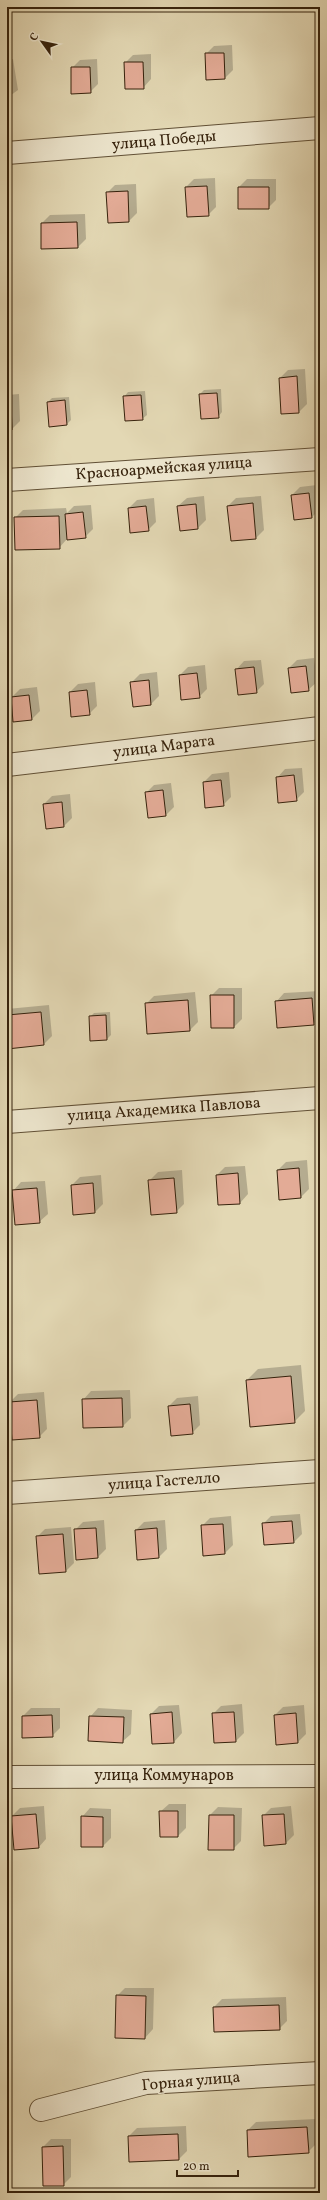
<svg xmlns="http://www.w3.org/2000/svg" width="327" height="2200" font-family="Vollkorn,serif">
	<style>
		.shadow { fill: #0003 }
		.building { fill: #e3ab96; stroke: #36220c }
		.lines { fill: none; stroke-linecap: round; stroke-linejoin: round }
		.street-casing { stroke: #615036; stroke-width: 24 }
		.street { stroke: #ede6ce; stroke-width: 22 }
		.labels { text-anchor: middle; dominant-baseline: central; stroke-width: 3; stroke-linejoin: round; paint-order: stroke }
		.street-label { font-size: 16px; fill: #36220c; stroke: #ede6ce }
	</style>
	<rect width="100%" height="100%" fill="#e3d8b4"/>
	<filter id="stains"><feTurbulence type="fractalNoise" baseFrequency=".005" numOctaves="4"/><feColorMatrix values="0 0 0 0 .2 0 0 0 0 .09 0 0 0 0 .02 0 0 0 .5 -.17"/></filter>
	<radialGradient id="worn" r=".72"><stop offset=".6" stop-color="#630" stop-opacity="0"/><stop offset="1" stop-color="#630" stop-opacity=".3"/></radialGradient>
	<path class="shadow" d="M232 45 233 70 225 78 206 54 214 46Z
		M151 54V79L143 88 125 63 133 55Z
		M13 59 18 90 7 98V60Z
		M97 59 98 84 90 92 72 68 80 60Z
		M215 178 216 207 208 215 186 187 194 179Z
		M247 179H276V200L268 208 239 187Z
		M136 184 137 213 129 221 108 222 107 193 115 185Z
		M85 214 86 239 78 247 42 223 50 215Z
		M305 369 307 404 299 412 282 413 280 378 288 370Z
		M221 389 222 412 218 417 200 394 204 390Z
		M145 391 147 415 142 419 124 397 128 392Z
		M19 394 20 421 12 429H7V395Z
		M69 397 71 420 67 424 48 402 52 398Z
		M317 485 320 509 312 517 292 495 300 487Z
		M204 496 206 520 198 528 181 530 178 506 187 498Z
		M261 496 264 530 256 538 232 540 228 506 236 498Z
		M154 498 156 522 148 530 129 508 137 500Z
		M91 505 93 529 85 537 67 539 59 548 15 518 23 510 66 508 67 513 74 506Z
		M314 658 317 682 308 690 291 692 289 668 297 660Z
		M261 660 264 684 256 692 236 670 244 661Z
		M205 665 207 689 199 697 180 675 188 667Z
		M157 672 159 696 151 704 134 706 132 682 140 674Z
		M95 682 97 706 89 714 70 692 78 684Z
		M37 687 40 711 32 719 12 697 20 689Z
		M302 768 304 792 296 800 277 778 285 769Z
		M229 772 231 797 223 805 204 782 212 774Z
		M171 783 174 807 166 815 146 793 154 785Z
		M70 794 72 818 64 826 44 804 52 796Z
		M219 988H242V1019L234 1027 211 996Z
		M320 991V1018L313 1024 276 1002 284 993Z
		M195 992 198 1022 190 1030 146 1004 154 996Z
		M49 1005 52 1036 44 1044 7 1048V1009Z
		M110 1012 111 1035 107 1039 90 1017 94 1013Z
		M307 1160 309 1189 301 1197 278 1170 286 1162Z
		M245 1166 248 1194 240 1203 217 1175 225 1167Z
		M182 1170 184 1204 176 1212 150 1180 158 1172Z
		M101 1175 103 1204 95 1212 72 1185 80 1177Z
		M45 1181 48 1214 39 1222 13 1191 21 1182Z
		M301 1365 305 1411 294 1422 247 1380 258 1369Z
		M130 1390 131 1418 123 1426 83 1400 91 1391Z
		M44 1392 47 1429 39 1437 10 1402 18 1394Z
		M198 1396 200 1425 192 1433 169 1406 177 1398Z
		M300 1514 302 1534 294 1542 263 1524 271 1516Z
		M231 1516 233 1545 225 1553 202 1526 210 1518Z
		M104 1520 106 1549 98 1557 75 1530 83 1522Z
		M165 1520 167 1549 159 1557 136 1530 144 1522Z
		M71 1527 74 1563 66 1571 37 1537 45 1529Z
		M242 1704 244 1733 236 1741 213 1714 221 1706Z
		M179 1705 182 1733 174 1742 151 1714 159 1706Z
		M304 1705 306 1734 298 1742 275 1715 283 1707Z
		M31 1708H60V1728L52 1736 23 1716Z
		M98 1708 132 1710 131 1734 122 1742 90 1717Z
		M169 1804H186V1828L178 1836 160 1812Z
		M44 1806 46 1839 38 1848 12 1816 20 1808Z
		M291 1806 294 1835 286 1843 263 1816 271 1808Z
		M218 1807 242 1808 241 1841 233 1849 210 1815Z
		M90 1808 111 1809V1838L103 1846 82 1817Z
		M125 1988H154L153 2029 145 2038 117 1996Z
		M286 1997 287 2021 279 2029 214 2007 222 1999Z
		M315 2119 316 2144 308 2152 248 2130 256 2122Z
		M186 2126 187 2151 179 2159 130 2161 129 2136 137 2128Z
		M51 2139H71V2177L63 2185 43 2147Z"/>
	<path class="building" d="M205 53H224L225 79 206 80Z
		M124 62H143L144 89H125Z
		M71 67H90L91 93 71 94Z
		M7 75 11 99H7Z
		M207 186 209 216 187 217 185 187Z
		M238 187H269V209H238Z
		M128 191 129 222 108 223 106 192Z
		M77 222 78 248 41 249V223Z
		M297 376 299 413 281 414 279 378Z
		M217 393 219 418 201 419 199 394Z
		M141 395 143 420 125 421 123 396Z
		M65 400 67 425 49 427 47 402Z
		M7 402H11L12 430H7Z
		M309 493 312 518 294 520 291 495Z
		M253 503 256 539 231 541 227 506Z
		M196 504 198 529 180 531 177 506Z
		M146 506 149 531 130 533 128 508Z
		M83 512 86 538 67 540 65 514Z
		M59 516 60 549 15 550 14 517Z
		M306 666 309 691 291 693 288 668Z
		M254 667 257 693 238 695 235 669Z
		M197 673 200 698 181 700 179 675Z
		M149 680 151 705 133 707 130 682Z
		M87 690 90 715 71 717 69 692Z
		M29 695 32 720 13 722 11 697Z
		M294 775 297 801 278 803 276 777Z
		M221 780 224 806 205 808 203 782Z
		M163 790 166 816 148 818 145 792Z
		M62 802 64 827 46 829 43 804Z
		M210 995H234V1028H211Z
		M312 998 314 1025 277 1028 275 1001Z
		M188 1000 190 1031 147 1034 145 1003Z
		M41 1012 44 1045 7 1049V1015Z
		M106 1015 107 1040 90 1041 89 1016Z
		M299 1168 301 1198 279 1200 277 1170Z
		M238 1173 240 1204 218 1205 216 1175Z
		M174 1178 177 1213 151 1215 148 1180Z
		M93 1183 95 1213 73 1215 71 1185Z
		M37 1188 40 1223 15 1225 12 1190Z
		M291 1376 295 1423 250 1427 246 1380Z
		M122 1398 123 1427 83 1428 82 1399Z
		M37 1400 40 1438 12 1440 9 1402Z
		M190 1404 193 1434 171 1436 168 1406Z
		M292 1521 294 1543 264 1545 262 1523Z
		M223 1524 225 1554 203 1556 201 1525Z
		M96 1528 98 1558 76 1560 74 1529Z
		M157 1528 159 1558 137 1560 135 1530Z
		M63 1534 66 1572 39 1574 36 1536Z
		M172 1712 174 1743 152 1744 150 1714Z
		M234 1712 236 1742 214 1743 212 1713Z
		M296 1713 298 1743 276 1745 274 1715Z
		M52 1715 53 1737 22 1738V1716Z
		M89 1716 124 1717 123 1743 88 1741Z
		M159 1811H178V1837H160Z
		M36 1814 39 1848 14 1850 11 1816Z
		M284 1814 286 1844 264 1846 262 1815Z
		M209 1815H234V1850H208Z
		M81 1816 103 1817V1847H81Z
		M116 1995 146 1996 145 2039 115 2038Z
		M279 2005 280 2030 214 2032 213 2007Z
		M307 2127 309 2153 248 2157 247 2130Z
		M178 2134 179 2160 129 2162 128 2136Z
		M63 2146 64 2186H43L42 2147Z"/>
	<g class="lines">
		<defs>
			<path id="street" d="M7 153 320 128
				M7 480 320 459
				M7 765 320 728
				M7 1122 320 1098
				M7 1493 320 1471
				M7 1777 320 1776
				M41 2110 146 2083 320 2073"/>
		</defs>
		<use href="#street" class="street-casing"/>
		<use href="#street" class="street"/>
	</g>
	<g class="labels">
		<g class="street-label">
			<text transform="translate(164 141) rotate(-5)">улица Победы</text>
			<text transform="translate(164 469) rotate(-4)">Красноармейская улица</text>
			<text transform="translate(164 747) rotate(-7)">улица Марата</text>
			<text transform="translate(164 1110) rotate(-4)">улица Академика Павлова</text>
			<text transform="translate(164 1482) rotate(-4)">улица Гастелло</text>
			<text x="164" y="1776">улица Коммунаров</text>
			<text transform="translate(191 2082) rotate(-5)">Горная улица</text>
		</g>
	</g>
	<rect width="327" height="2200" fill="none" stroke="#e3d8b4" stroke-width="24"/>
	<rect x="8" y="8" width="311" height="2184" fill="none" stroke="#36220c" stroke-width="2"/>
	<rect x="12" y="12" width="303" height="2176" fill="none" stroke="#36220c"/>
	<g transform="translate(42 42) rotate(303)" stroke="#ede6ce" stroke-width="3" paint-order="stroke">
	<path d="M0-3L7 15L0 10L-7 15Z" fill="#36220c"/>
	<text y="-6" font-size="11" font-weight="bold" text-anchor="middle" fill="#36220c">С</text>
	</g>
	<path d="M177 2170v6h61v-6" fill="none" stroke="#36220c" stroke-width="2"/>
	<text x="183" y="2170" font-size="12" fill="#36220c" stroke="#ede6ce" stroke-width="3" paint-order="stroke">20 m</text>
	<rect width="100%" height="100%" filter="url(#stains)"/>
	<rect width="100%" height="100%" fill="url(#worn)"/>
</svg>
